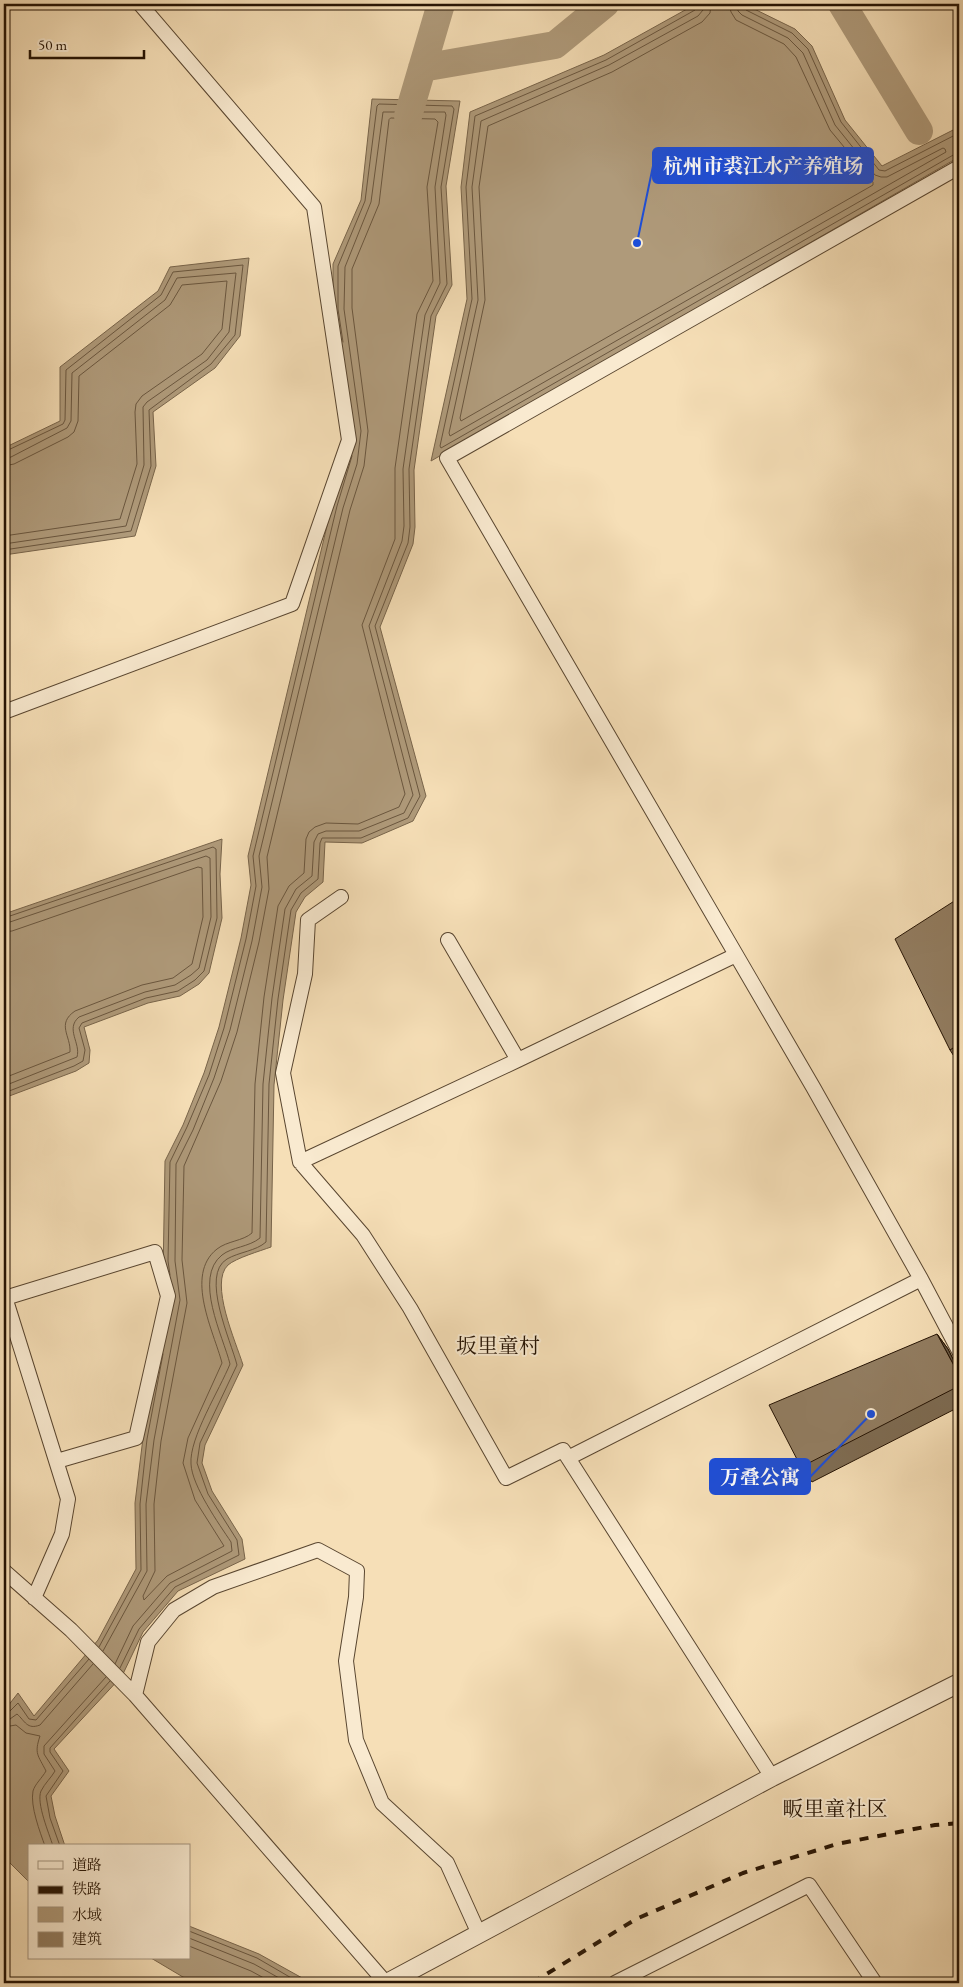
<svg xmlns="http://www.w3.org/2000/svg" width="963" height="1987" font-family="'EB Garamond','Noto Serif SC',serif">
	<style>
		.water { fill: #af9a7a; stroke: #78644a }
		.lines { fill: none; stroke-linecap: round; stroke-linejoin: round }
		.shore { stroke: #6a563e; stroke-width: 1 }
		.river { stroke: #af9a7a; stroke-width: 28 }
		.minor-casing { stroke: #594630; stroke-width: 16 }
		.tertiary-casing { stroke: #594630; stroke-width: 20 }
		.minor { stroke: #f9ead0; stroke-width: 14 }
		.tertiary { stroke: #f9ead0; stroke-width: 18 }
		.rail { stroke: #251303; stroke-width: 4; stroke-dasharray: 9 9; stroke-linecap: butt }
		.wall { fill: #7e6c53; stroke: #251303 }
		.shaded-wall { fill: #665844; stroke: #251303 }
		.building { fill: #927d61; stroke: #251303 }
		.labels { text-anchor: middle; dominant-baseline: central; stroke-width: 4; stroke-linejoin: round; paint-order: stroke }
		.quarter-label { font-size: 21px; fill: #251303; stroke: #f9ead0 }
		.leader { fill: none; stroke: #1d4ed8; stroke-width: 2 }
		.callout-dot { fill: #1d4ed8; stroke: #f9ead0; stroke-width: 2 }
		.callout { fill: #1d4ed8; stroke: #1d4ed8; stroke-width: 2 }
		.callout-label { font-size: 20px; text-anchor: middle; font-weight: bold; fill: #fff }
	</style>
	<rect width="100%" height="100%" fill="#f6dfb7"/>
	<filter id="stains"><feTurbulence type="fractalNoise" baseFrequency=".004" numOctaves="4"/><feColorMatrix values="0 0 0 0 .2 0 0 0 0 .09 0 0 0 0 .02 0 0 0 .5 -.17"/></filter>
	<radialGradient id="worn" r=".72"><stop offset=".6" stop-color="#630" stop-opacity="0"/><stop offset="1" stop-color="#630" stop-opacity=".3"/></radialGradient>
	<path class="water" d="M696 4H744L795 29 812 46 845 120 882 166 959 127V157L431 461 467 299 461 187 470 112 604 55Z
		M372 99 460 101 446 186 452 285 436 316 414 470 415 527 413 544 380 627 426 796 413 821 362 843 325 842 323 882 305 897 296 912 283 1000 274 1085 271 1247C260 1251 236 1258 228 1265 209 1283 236 1342 243 1365L205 1445 202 1463 212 1491 242 1539 245 1559 178 1591 143 1632 122 1676 54 1749 69 1771 51 1796 55 1816 65 1846H29V1882L4 1857V1711L18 1693 34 1716 98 1640 136 1569 135 1503 143 1438 162 1334 165 1161 183 1125 204 1073 219 1027 241 938 251 885 248 856 332 505 346 461 333 309V264L361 200Z
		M249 258 240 336 215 368 153 412 156 466 135 536 4 555V448L60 421V367L158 291 170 267Z
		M222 839 220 874 222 918 209 973 199 984 180 996 148 1003 84 1027 90 1050 89 1063 76 1071 4 1098V914Z
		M189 1926 259 1954 304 1979 314 1983H193L151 1958H189Z"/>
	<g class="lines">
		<path class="shore" d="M698 4 695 10 606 60 475 116 466 187 472 299 440 446 441 448 955 154H959
			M704 4 703 10 698 16 609 65 481 121 472 187 478 300 449 433 450 436 946 152 945 149 943 148 887 177H881L875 175 835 125 803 53 788 38 742 15 738 11 737 4
			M711 4 710 13 702 22 612 72 488 126 479 187 485 300 460 418 461 421 873 185V182L830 130 796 57 784 44 736 20 731 12 729 4
			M743 4 746 10 792 33 808 49 841 122 879 170 885 171 959 133
			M391 118 435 119 438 122 427 187 433 281 417 314 395 468V539L362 625 405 794 399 807 358 824 326 823 315 827 309 832 306 839 304 873 289 886 278 906 264 997 255 1084 252 1233C243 1241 227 1241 217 1249 184 1275 214 1332 222 1363L188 1438 183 1463 195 1500 224 1546 167 1576 144 1600 143 1596 155 1571 154 1504 161 1441 187 1303 182 1260 184 1166 221 1081 237 1032 259 942 269 889 267 857 350 510 364 466 368 431 352 308V269L379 204 389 120Z
			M4 452 63 424 65 420 66 370 161 295 173 272 243 265 235 335 211 364 149 410 151 466 131 531 4 550
			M4 459 11 457 67 428 71 421 72 373 165 300 177 278 236 273 229 332 207 360 147 402 143 407 144 465 126 526 4 544
			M4 466 14 464 68 437 74 432 78 421 79 376 170 305 182 285 227 281 222 329 202 354 142 396 136 404 135 412 137 464 120 519 4 536
			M4 918 213 847 216 849 217 918 204 971 195 980 178 991 146 998 82 1023 79 1028 85 1050 83 1061 74 1066 4 1093
			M4 924 206 856 210 858 211 917 199 968 191 975 175 985 145 992 79 1017C65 1029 81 1043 77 1057L4 1086
			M4 932 12 931 198 867 202 868 203 917 192 964 173 978 142 985 75 1011C56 1024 71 1036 70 1052L4 1078
			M170 1275 168 1261 170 1162 187 1127 209 1075 224 1028 246 939 256 886 253 856 337 506 352 456
			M99 1647 141 1570 140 1504 147 1439 163 1354
			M103 1651 147 1571 146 1504 154 1440 180 1300 175 1261 176 1164 193 1130 214 1078 230 1030 252 941 262 887 259 856 343 508 357 464 361 431 344 309 345 267 371 202 383 112H445L446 115 435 187 440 283 425 315 403 469 404 526 402 541 369 626 413 795 404 813 359 831H326L318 834 314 842 312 876 296 889 285 909 272 998 263 1084 260 1238C249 1247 232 1247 222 1255 193 1278 223 1336 230 1364 220 1389 189 1438 191 1464 192 1486 219 1524 231 1542L232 1551 170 1583 133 1626 115 1664
			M120 1668 139 1629 175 1587 239 1555 237 1540 208 1494 197 1463 200 1443 237 1365C231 1341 200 1275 227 1259 239 1252 256 1251 266 1242L269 1084 278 999 291 910 301 893 318 879 320 843 322 838H361L408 818 420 796 375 626 408 543 410 527 409 469 431 316 447 284 441 187 454 109 452 106 379 104 377 106 365 201 338 266V309L343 342
			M4 1713 9 1712 18 1703 29 1719 36 1720 89 1659
			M4 1720 10 1719 17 1714C25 1721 27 1730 40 1725L93 1664
			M4 1727 16 1725 26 1733 40 1736C34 1754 38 1755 46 1771 42 1778 35 1784 33 1791 30 1806 40 1832 45 1846
			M53 1846C49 1833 36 1803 41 1791 45 1783 51 1778 55 1771L44 1754V1746L106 1677
			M60 1846 50 1818 46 1796 63 1771 50 1752V1748L110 1681
			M189 1931 257 1958 300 1983
			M189 1938 254 1964 288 1983
			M189 1946 251 1971 273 1983"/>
		<path class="river" d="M842 4 919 131
			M422 68 555 45 605 4
			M408 116 441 4"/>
		<defs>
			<path id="minor" d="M959 167 447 458 813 1087 921 1279 959 1351
				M4 712 292 604 349 440 314 207 140 4
				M341 897 308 920 305 974 283 1073 300 1162 363 1235 410 1308 506 1478 563 1450 772 1777
				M448 940 518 1060
				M300 1162 518 1060 736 955
				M4 1294 68 1499 62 1534 34 1598
				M5 1298 155 1252 168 1296 136 1438 57 1461
				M568 1458 921 1279
				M4 1571 71 1630 135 1695 386 1983
				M135 1695 148 1642 174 1610 213 1587 318 1550 357 1571 356 1597 346 1661 356 1740 382 1803 447 1863 479 1934
				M615 1983 809 1885 875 1983"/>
			<path id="tertiary" d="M387 1983 772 1777 959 1683"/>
		</defs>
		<use href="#minor" class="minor-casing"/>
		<use href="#tertiary" class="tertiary-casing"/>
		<use href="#minor" class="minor"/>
		<use href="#tertiary" class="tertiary"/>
		<path class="rail" d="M532 1983 636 1919 743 1873 837 1844 935 1825 959 1823"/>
	</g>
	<path class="wall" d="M959 898V1064L950 1050Z
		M937 1334 948 1349 959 1371V1407L812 1482 801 1467Z"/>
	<path class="shaded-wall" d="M937 1334 948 1349 959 1371V1375Z"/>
	<path class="building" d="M959 898V1044L950 1050 895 939Z
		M937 1334 959 1375V1386L801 1467 769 1405Z"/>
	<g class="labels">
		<g class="quarter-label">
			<text x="498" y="1345">坂里童村</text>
			<text x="835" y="1808">畈里童社区</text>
		</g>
	</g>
	<path class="leader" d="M637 243L653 166M871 1414L810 1477"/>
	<g class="callout-dot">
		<circle cx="637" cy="243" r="5"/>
		<circle cx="871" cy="1414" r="5"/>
	</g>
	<g class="callout">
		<rect x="653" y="148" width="220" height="35" rx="5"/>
		<rect x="710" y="1459" width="100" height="35" rx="5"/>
	</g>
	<g class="callout-label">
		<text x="763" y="173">杭州市裘江水产养殖场</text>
		<text x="760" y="1484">万叠公寓</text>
	</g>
	<rect width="963" height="1987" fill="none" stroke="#f6dfb7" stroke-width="20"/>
	<rect x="5" y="5" width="953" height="1977" fill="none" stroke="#251303" stroke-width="2.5"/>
	<rect x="10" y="10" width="943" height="1967" fill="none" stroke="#251303"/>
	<rect x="28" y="1844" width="162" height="115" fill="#f9ead0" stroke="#a4947e"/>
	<rect x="38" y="1861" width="25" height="8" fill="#f9ead0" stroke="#a4947e"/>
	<text x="72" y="1870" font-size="15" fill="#251303">道路</text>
	<rect x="38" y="1886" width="25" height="8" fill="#251303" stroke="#a4947e"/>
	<text x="72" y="1894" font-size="15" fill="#251303">铁路</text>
	<rect x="38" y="1907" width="25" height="15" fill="#af9a7a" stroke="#a4947e"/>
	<text x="72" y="1920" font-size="15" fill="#251303">水域</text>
	<rect x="38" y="1932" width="25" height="15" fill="#927d61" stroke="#a4947e"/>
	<text x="72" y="1944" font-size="15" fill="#251303">建筑</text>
	<path d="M30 50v8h114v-8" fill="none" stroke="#251303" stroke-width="2.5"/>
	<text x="38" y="50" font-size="15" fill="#251303" stroke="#f9ead0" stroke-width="4" paint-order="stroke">50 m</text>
	<rect width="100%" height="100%" filter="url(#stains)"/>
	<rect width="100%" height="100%" fill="url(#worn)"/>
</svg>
